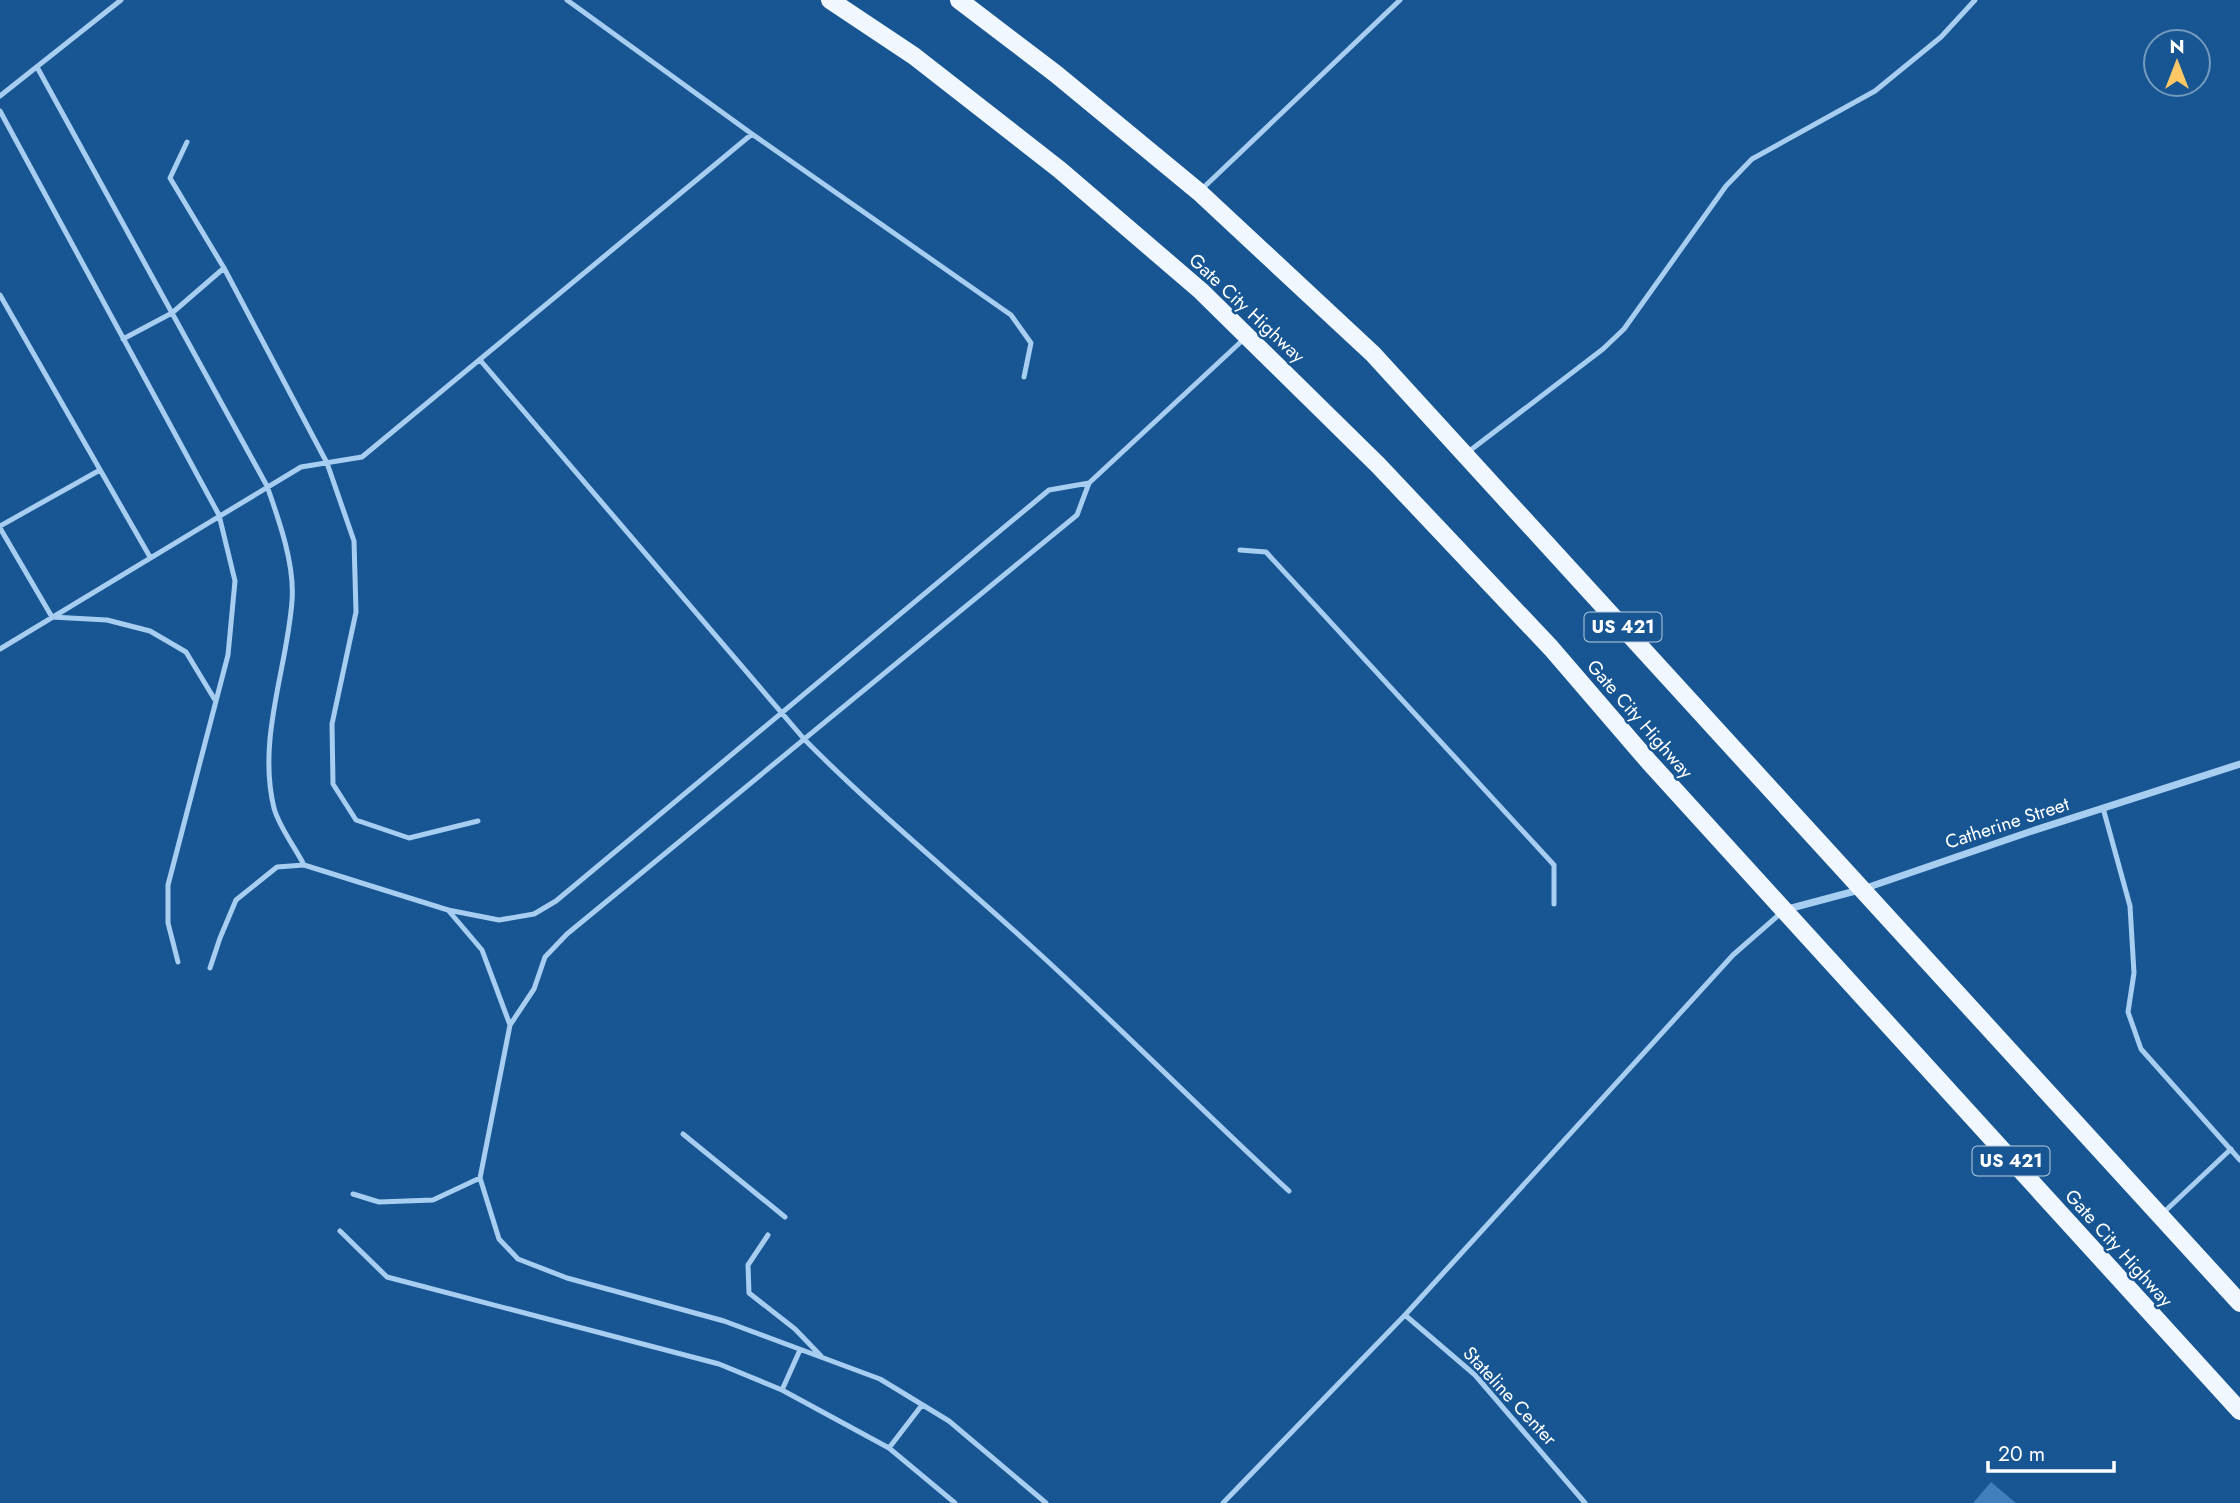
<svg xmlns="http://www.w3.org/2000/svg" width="2240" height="1503" font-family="Jost,sans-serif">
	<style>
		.building { fill: #407fbb }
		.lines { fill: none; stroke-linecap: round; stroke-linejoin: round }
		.lane { stroke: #a7cdf0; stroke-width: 5 }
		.street { stroke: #a7cdf0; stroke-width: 7 }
		.primary { stroke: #f1f7ff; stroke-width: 18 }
		.labels { text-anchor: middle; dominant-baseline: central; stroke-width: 5; stroke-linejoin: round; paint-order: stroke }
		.shield { fill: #175693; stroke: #b9ccdf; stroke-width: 2 }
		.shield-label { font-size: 18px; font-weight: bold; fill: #fff }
		.street-label { font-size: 19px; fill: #fff; stroke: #175693 }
	</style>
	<rect width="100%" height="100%" fill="#175693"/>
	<path class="building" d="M1991 1482 2016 1503H1973Z"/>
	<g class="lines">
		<path class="lane" d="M567 0 752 134 1011 315 1031 343 1024 377
			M37 67 267 486C279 520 295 565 292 601 287 669 257 739 274 808 279 827 295 847 304 865L448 910 499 920 534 914 556 901 1049 490 1089 483
			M0 96 121 0
			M0 111 219 515 235 581 228 655 168 885V923L178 962
			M187 142 170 178 224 268 327 463 354 541 356 612 332 724 333 784 356 820 409 838 478 821
			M1202 189 1400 0
			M0 295 150 557
			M123 339 172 313 224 268
			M480 360 804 739C876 812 956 877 1031 946 1119 1026 1202 1111 1289 1191
			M1468 452 1603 349 1624 329 1726 186 1752 159 1875 91 1941 37 1975 0
			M0 526 100 470
			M0 528 52 617 107 620 150 631 186 652 215 700
			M1240 550 1266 552 1554 865V904
			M0 649 301 467 362 457 752 134
			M2103 808 2130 906 2134 973 2128 1012 2141 1049 2240 1160
			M448 910 482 950 510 1025 480 1178 499 1239 518 1259 567 1278 724 1321 880 1379 949 1421 1046 1503
			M210 968 220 938 236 900 277 867 304 865
			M510 1025 534 989 545 957 567 934 1077 515 1089 483 1245 338
			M683 1134 785 1217
			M353 1194 379 1202 433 1200 480 1178
			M2163 1213 2231 1149
			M340 1231 387 1277 719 1364 782 1390 889 1448 955 1503
			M768 1235 748 1265 749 1293 795 1329 821 1356
			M1405 1315 1475 1375 1585 1503
			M782 1390 800 1350
			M889 1448 922 1405
			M1223 1503 1405 1315 1733 955 1781 913"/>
		<path class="street" d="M1784 910 1863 889 2029 832 2240 764"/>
		<path class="primary" d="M830 0 914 56 1060 170 1201 291 1378 465 1551 648 1650 763 2240 1411
			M959 0 1056 74 1199 192 1373 354 2240 1303"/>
	</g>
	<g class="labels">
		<g class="shield">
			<rect x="1584.5" y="612.5" width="77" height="29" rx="5"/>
			<rect x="1972.5" y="1146.5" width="77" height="29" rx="5"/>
		</g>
		<g class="shield-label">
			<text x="1623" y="627">US 421</text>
			<text x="2011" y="1161">US 421</text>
		</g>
		<g class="street-label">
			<text transform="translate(1247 308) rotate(43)">Gate City Highway</text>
			<text transform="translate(1640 719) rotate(49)">Gate City Highway</text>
			<text transform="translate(2007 823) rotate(-18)">Catherine Street</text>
			<text transform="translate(2119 1248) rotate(48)">Gate City Highway</text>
			<text transform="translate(1510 1396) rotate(47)">Stateline Center</text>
		</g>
	</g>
	<g transform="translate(2177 63)"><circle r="33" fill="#175693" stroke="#749abe" stroke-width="2"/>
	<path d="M0-5L12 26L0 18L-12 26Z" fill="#ffc867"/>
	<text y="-10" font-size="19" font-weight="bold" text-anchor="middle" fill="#ffffff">N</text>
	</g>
	<path d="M1988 1461v10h126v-10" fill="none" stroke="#ffffff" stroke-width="3.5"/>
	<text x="1998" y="1461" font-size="21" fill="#ffffff" stroke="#175693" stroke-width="5" paint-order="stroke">20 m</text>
</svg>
